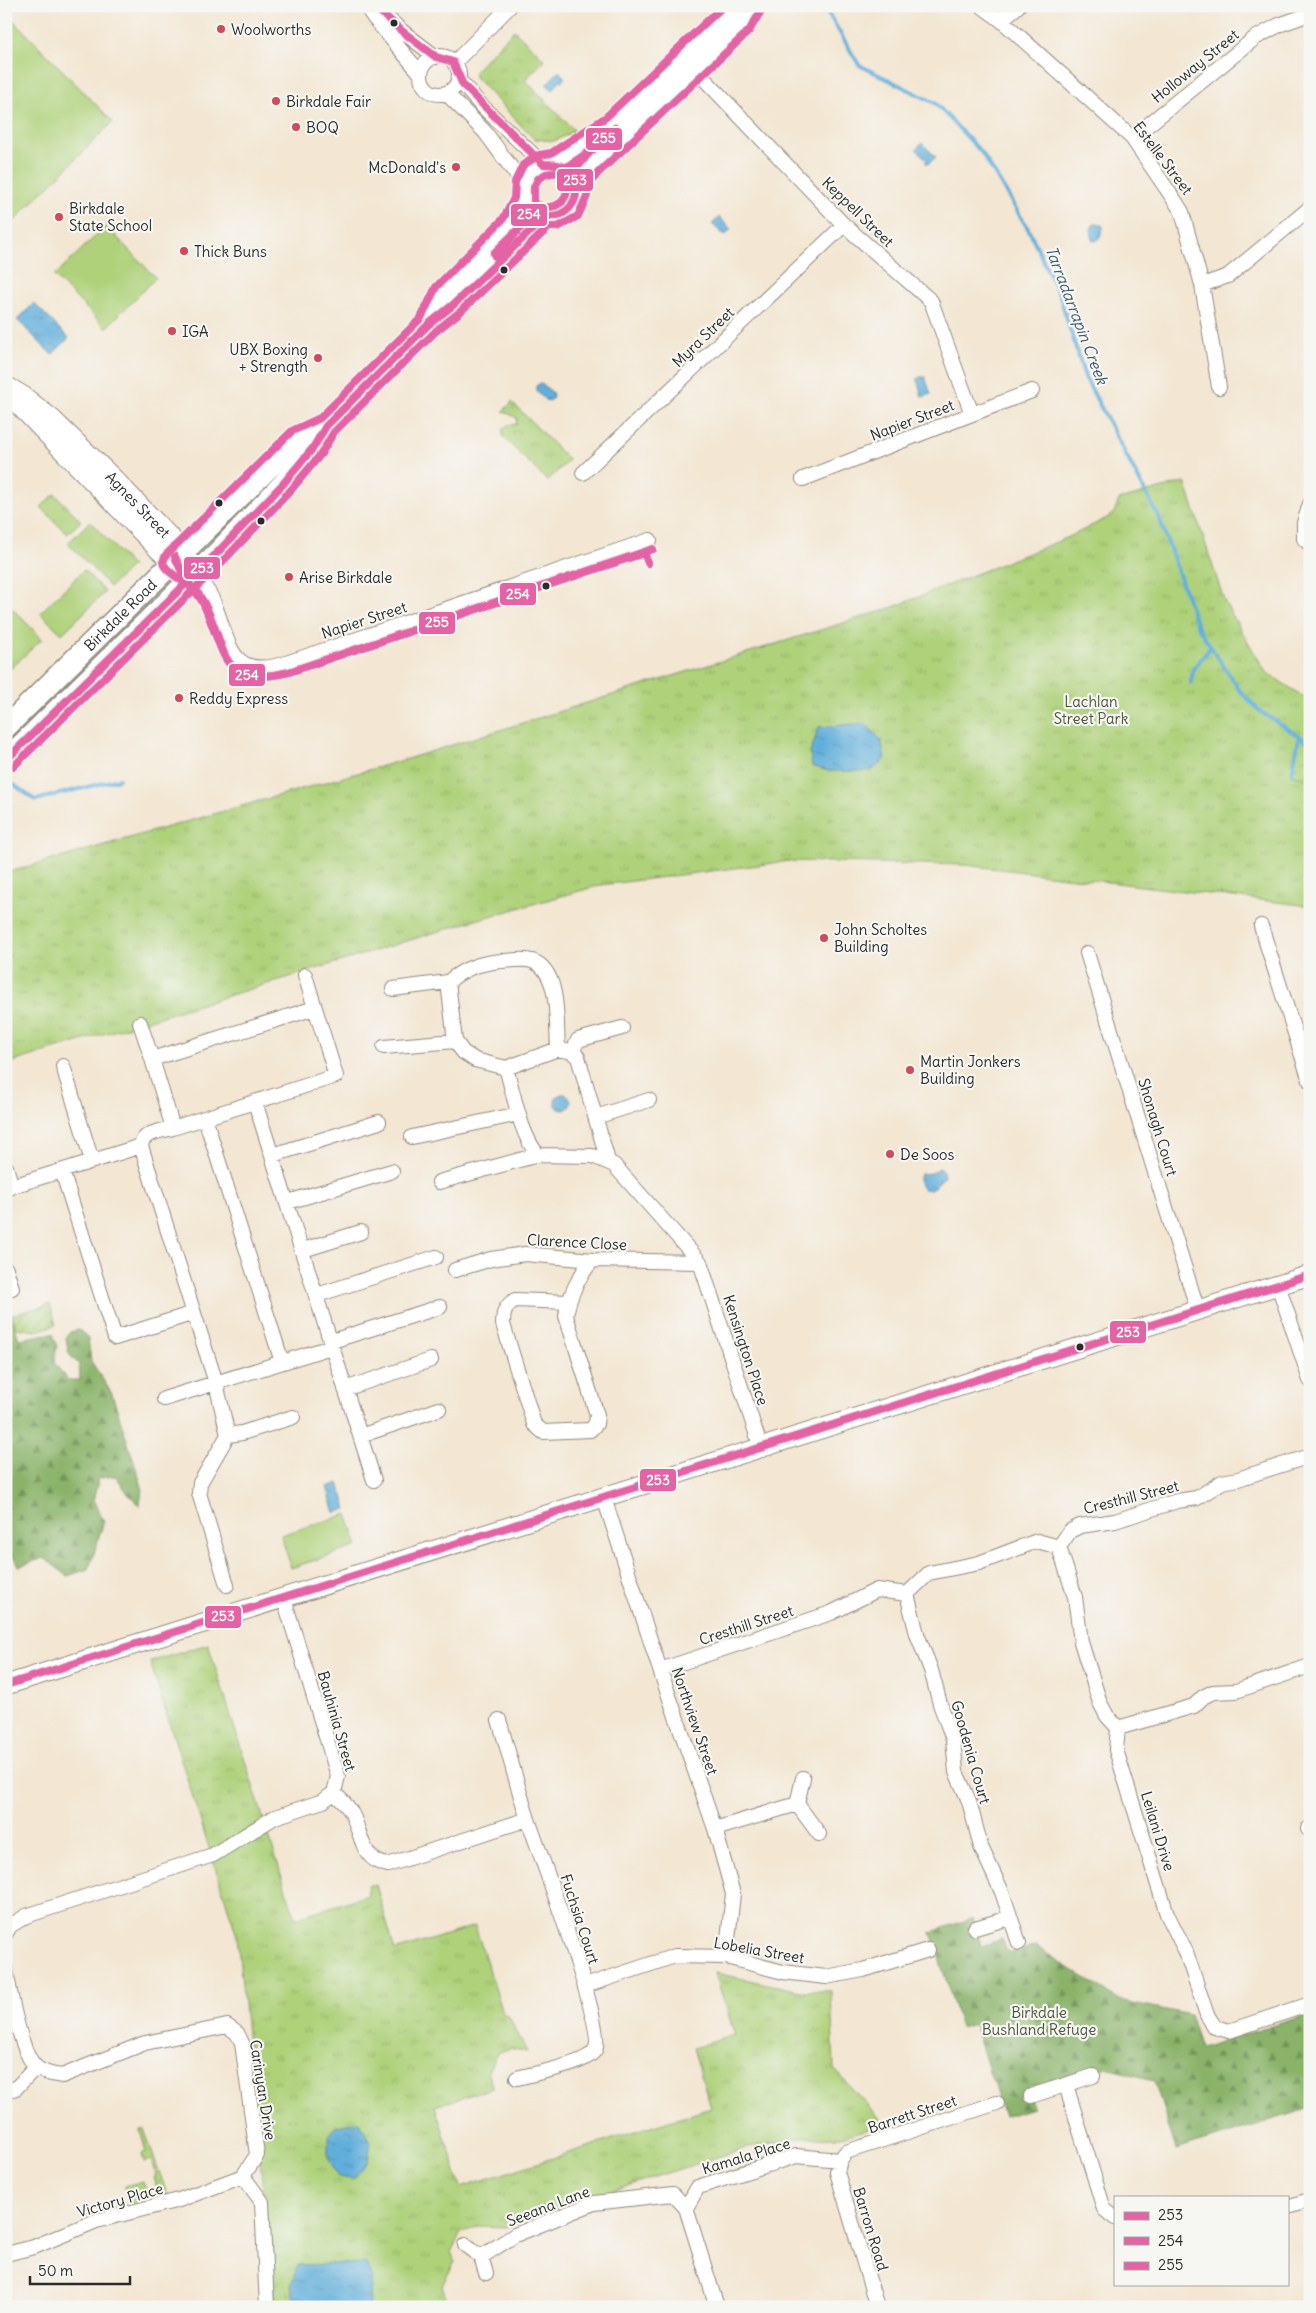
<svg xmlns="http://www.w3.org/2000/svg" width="1316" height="2313" font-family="Delius,sans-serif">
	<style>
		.grass { fill: url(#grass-tufts); stroke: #6c7e52 }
		.forest { fill: url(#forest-firs); stroke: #5a6f4a }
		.wetland { fill: url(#wetland-marsh); stroke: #6c7e52 }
		.garden { fill: url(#garden-furrows); stroke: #6c7e52 }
		.pitch { fill: #aed179; stroke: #6c7e52 }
		.water { fill: url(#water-ripples); stroke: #466d83 }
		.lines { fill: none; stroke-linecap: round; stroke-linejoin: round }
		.stream { stroke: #61afdb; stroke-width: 4 }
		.street-casing { stroke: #8f887e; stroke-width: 16 }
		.secondary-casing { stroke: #8f887e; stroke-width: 21 }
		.primary-casing { stroke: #8f887e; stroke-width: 24 }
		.street { stroke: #fff; stroke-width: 14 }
		.secondary { stroke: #fff; stroke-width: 19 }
		.primary { stroke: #fff; stroke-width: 21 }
		.bus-1-casing { stroke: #f6f6f2; stroke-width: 11 }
		.bus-2-casing { stroke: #f6f6f2; stroke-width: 11 }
		.bus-3-casing { stroke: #f6f6f2; stroke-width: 11 }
		.bus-1 { stroke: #e463a4; stroke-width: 8 }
		.bus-2 { stroke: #e463a4; stroke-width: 8 }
		.bus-3 { stroke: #e463a4; stroke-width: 8 }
		.bus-dot { fill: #2b2b2b; stroke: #f6f6f2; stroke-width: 2 }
		.poi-dot { fill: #d1495b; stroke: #f6f6f2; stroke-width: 2 }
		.labels { text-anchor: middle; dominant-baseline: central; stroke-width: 4.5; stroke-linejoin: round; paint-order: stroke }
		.poi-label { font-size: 15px; fill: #2b2b2b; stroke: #f6f6f2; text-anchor: start }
		.street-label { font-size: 15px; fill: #2b2b2b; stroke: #f6f6f2 }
		.park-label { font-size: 15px; fill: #4c543e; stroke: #f6f6f2 }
		.water-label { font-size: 16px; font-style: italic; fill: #3e5969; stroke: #f6f6f2 }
		.line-badge { stroke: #f6f6f2; stroke-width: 2 }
		.badge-label { font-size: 14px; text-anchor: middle; font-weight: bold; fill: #fff }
	</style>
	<defs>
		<pattern id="grass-tufts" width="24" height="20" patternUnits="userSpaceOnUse" patternTransform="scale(1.25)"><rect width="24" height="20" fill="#aed179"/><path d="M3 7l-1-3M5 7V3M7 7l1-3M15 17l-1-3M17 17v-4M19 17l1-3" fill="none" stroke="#96b469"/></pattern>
		<pattern id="forest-firs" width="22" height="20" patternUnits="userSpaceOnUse" patternTransform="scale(1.25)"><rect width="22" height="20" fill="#8ab369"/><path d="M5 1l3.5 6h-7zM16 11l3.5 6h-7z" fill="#719257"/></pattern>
		<pattern id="wetland-marsh" width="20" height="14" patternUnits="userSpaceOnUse" patternTransform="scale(1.25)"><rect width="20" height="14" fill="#aed179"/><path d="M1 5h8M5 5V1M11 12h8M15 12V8" fill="none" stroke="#96b469"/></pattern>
		<pattern id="garden-furrows" width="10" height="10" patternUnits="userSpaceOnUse" patternTransform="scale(1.25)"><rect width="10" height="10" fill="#aed179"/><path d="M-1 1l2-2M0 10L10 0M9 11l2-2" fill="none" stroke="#96b469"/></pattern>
		<pattern id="water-ripples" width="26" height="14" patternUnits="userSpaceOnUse" patternTransform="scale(1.25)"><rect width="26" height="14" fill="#61afdb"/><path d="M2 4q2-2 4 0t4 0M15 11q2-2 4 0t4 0" fill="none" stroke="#508fb2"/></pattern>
	</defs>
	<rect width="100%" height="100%" fill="#f6f6f2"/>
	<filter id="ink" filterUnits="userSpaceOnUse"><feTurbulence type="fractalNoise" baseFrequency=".02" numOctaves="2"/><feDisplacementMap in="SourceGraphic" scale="10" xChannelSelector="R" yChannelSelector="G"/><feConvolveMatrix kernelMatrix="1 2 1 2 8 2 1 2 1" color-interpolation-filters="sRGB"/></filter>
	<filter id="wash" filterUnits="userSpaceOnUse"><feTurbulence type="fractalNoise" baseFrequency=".0096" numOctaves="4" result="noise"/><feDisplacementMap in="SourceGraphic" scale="20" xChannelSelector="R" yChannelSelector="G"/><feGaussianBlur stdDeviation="1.12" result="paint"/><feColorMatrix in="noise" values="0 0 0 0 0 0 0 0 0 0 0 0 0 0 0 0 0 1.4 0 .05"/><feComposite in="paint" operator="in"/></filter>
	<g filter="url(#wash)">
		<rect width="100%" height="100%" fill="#f3e6d2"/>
		<path class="grass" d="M514 30 545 60 525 80 575 131 554 141 534 139 475 77V71L479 66Z
			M512 402 569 460 547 481 503 437V428L511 424 516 425 517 418 503 411Z
			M1185 482 1225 603 1266 672 1310 701V906L965 865 790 861 601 885 469 922 6 1064V873L407 759 888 609 1069 537 1113 515 1119 500Z
			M55 494 81 521 67 534 41 507Z
			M208 1644 295 1918 368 1895 367 1885H376L395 1951 475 1926 504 2016 508 2015 527 2052 511 2048 497 2053 488 2071 493 2088 435 2106 461 2187 711 2108 693 2048 735 2035 715 1973 801 1991H831L834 2069 885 2124 841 2137 799 2138 743 2149 604 2193 506 2227 479 2226 461 2233 451 2252 455 2262 442 2285 449 2307H275L237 1936 150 1662Z
			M144 2129 158 2169 154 2170 151 2160 144 2162 142 2154 146 2152 140 2130Z
			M159 2171 168 2196 159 2198 154 2177 156 2176 155 2172Z
			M143 2181 150 2200 128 2205 125 2186Z"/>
		<path class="forest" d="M6 1299 19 1339C29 1338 45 1333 53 1334L57 1345 54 1363 68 1380H80L79 1365 69 1354 66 1338 70 1332 79 1330 88 1338 91 1361 112 1394 143 1490 139 1505 128 1494 116 1476 99 1478 93 1500 104 1521 89 1569 68 1576 44 1558 19 1566 9 1551 6 1550Z
			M973 1918 981 1946 1002 1939 1008 1954 1035 1946 1119 2000 1190 2015 1201 2048 1310 2014V2108L1176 2150 1154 2080 1106 2068 1099 2070 1097 2066 1028 2088 1033 2108 1004 2117 974 2024 961 2028 931 1932Z"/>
		<path class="wetland" d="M1299 737 1310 743V780L1292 774Z"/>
		<path class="garden" d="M50 1304 56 1325 36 1331 16 1328 12 1315Z"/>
		<path class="pitch" d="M6 13 113 122 6 229Z
			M106 226 156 278 106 328 54 276Z
			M90 521 132 566 110 587 68 543Z
			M84 570 105 592 62 634 40 613Z
			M6 602 42 639 6 673Z
			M347 1514 358 1546 291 1568 281 1535Z"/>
		<path class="water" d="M559 71 565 78 562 81 560 80 553 90 546 84Z
			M922 143 936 157 928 164 925 162 927 160 916 149Z
			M719 217 731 229 725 236 712 224Z
			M1099 223 1103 226C1103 231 1101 238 1096 241L1092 240 1091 228 1094 224Z
			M34 303 69 338 52 355 17 320Z
			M920 377H925L931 394 922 397 917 379Z
			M540 383 552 392 553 397 550 401 545 400 536 391V386Z
			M865 723 881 740 885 759 872 771H828L812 766 810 753 819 727Z
			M555 1102a8 8 0 1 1 16 0a8 8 0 1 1-16 0Z
			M939 1168 943 1171 944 1177 931 1190 923 1189 919 1182V1176L921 1174 931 1173Z
			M339 1483 347 1509 335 1513 327 1487Z
			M359 2122 371 2143 367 2163 353 2179 338 2177 328 2157V2135L336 2126Z
			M367 2263 372 2276 369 2307H294L291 2285 298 2265Z"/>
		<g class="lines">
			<path class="stream" d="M824 6 859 65 935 103 982 153 1030 232 1060 297 1085 377 1160 520 1197 626 1240 691 1261 712 1310 743
				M1191 683 1193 669 1210 648
				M1292 774 1299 737
				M10 782 35 800 119 779"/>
		</g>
	</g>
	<g filter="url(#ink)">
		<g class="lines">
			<defs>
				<path id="street" d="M366 6 374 18 421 74
					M374 6 403 32 436 57
					M982 6 1001 20 1132 138 1177 204 1182 212 1202 285 1219 387
					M1001 20 1018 6
					M421 75a19 19 0 1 1 38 0a19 19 0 1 1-38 0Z
					M454 63 510 6
					M689 63 844 225 931 301 972 414
					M458 79 481 105 543 164
					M446 93 485 132 524 185
					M1132 138 1255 38 1279 25 1310 14
					M1202 285 1228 276 1310 208
					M583 473 844 225
					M803 479 1032 391
					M1310 504 1304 523V539L1310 544
					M195 574C202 583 210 592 214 603 230 644 230 681 286 663L650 540
					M1261 926 1310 1081
					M1087 953 1198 1311
					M305 975 315 1008
					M393 989 448 982
					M315 1008 336 1076 173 1128 152 1059Z
					M140 1023 152 1059
					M384 1047 455 1041
					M558 1049C556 1025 561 970 532 961 522 958 511 961 501 961 480 963 464 968 448 982L455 1041 463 1052 475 1060 506 1068 558 1049 572 1052 578 1057 608 1161
					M572 1052 578 1040 622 1028
					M63 1066 92 1161
					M506 1068C514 1094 520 1134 538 1155L593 1156 614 1165 700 1262 761 1448
					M255 1102 374 1480
					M596 1117 649 1100
					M205 1118 282 1362
					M173 1128C162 1131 142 1132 141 1146L216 1383 228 1435 200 1483 199 1493 227 1585
					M412 1137 519 1114
					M273 1155 379 1122
					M6 1167 12 1187
					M62 1171 115 1338 194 1313
					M439 1182 538 1155
					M6 1188 141 1146
					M288 1202 392 1171
					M303 1250 361 1232
					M6 1269 12 1288
					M455 1270 491 1259 525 1254 593 1260 700 1262
					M1278 1285 1310 1380
					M317 1295 436 1257
					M568 1302 515 1300C505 1306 503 1313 503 1324L534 1424 543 1432 590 1430 596 1424 597 1415 566 1316C569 1296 579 1275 593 1260
					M332 1341 440 1307
					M345 1389 431 1360
					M164 1399 331 1347
					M228 1435 242 1433 293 1417
					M360 1436 439 1409
					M604 1498 660 1670 715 1829 733 1894 726 1957
					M1059 1547 1075 1597 1081 1642 1100 1703 1107 1716 1118 1728 1116 1750 1167 1914 1186 1952 1207 2015 1215 2027 1229 2031 1310 2004
					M907 1594 917 1634 931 1670 940 1704 953 1739 956 1772 969 1801 981 1847 1002 1892 1019 1943
					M284 1599 338 1776 334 1793C340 1799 348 1805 352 1814 362 1834 361 1861 388 1865L528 1819
					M660 1670 831 1613 877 1590 907 1594 929 1573 979 1563 1037 1541 1059 1547 1070 1531 1080 1526 1115 1521 1177 1501 1197 1498 1222 1482 1238 1479 1310 1456
					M499 1720C509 1753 517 1786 528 1819 538 1850 607 2031 595 2050 586 2065 535 2073 517 2078
					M1118 1728 1194 1706 1203 1697 1213 1692 1236 1691 1310 1666
					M803 1778 797 1804 819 1834
					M715 1829 797 1804
					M1308 1829 1310 1828
					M975 1928 1009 1918
					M6 1933 10 1926 26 1916 213 1855 275 1817 323 1801 334 1793
					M6 1970C10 1993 20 2052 36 2067 43 2073 53 2075 62 2076L145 2043 227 2026 237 2033 242 2043 257 2155 243 2176 262 2202 267 2307
					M585 1986 675 1956 726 1957 783 1972 826 1977 863 1970 928 1950
					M1066 2085 1104 2209 1115 2218
					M6 2091 16 2088 36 2067
					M1031 2096 1093 2076
					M1287 2207 1310 2200
					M465 2245 481 2257 515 2235 594 2203 673 2194 686 2208
					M6 2254 34 2247 96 2221 179 2200 243 2176
					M481 2257 486 2273
					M717 2307 686 2208 698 2187 796 2156 840 2160
					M877 2307 837 2172 840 2160 846 2152 997 2103"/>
				<g id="secondary">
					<path id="s1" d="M6 386 23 396 53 420 114 479 184 552 195 574"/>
					<path d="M13 399 159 550 173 562 185 569"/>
					<path d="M6 1685 1310 1275"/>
				</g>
				<g id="primary">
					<circle cx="550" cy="190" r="27"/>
					<path d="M554 163 612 125 712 29 733 11 744 6"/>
					<path d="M577 184 595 161 742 24 752 6"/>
					<path d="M431 319 444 293 511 225 524 200"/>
					<path id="s2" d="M6 727 299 438 326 426"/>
					<path d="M6 760 217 553 283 484 313 448 326 426 429 324 453 305 545 217"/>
				</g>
			</defs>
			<use href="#street" class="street-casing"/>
			<use href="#secondary" class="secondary-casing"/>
			<use href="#primary" class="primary-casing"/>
			<use href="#street" class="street"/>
			<use href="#secondary" class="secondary"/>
			<use href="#primary" class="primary"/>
			<defs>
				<path id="bus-1" d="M6 760 217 553 283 484 313 448 326 426 429 324 453 305 545 217C550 216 556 216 561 214 578 207 583 180 566 168 559 164 551 164 543 164L463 85 453 62 436 57 403 32 374 6
					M6 1685 1310 1275"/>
				<path id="bus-2" d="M495 256 525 223 534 203V187L538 179 546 174 559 172 616 134
					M175 557C179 565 182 573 187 581 192 588 199 595 203 603 226 652 219 690 289 672L653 549
					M13 767 224 560 291 490 321 454 334 432 436 331 460 312 549 227H558L578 216 587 196V187L598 173 749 31 761 11"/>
				<path id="bus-3" d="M494 253 539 209 555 206 562 202 566 195 569 178 588 154 615 128
					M648 563 644 553 289 672C210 691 230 640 199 595 191 583 165 574 163 562L166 555 292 431 320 418 421 318 436 287 503 219 514 198 515 182 523 165 539 155 551 153 606 117 723 6"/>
			</defs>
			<use href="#bus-1" class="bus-1-casing"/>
			<use href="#bus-2" class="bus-2-casing"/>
			<use href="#bus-3" class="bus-3-casing"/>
			<use href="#bus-1" class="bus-1"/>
			<use href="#bus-2" class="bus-2"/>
			<use href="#bus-3" class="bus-3"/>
		</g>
	</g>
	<g class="bus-dot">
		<circle cx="394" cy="23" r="4.5"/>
		<circle cx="504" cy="270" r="4.5"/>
		<circle cx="219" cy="503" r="4.5"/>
		<circle cx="261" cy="521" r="4.5"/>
		<circle cx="546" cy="586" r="4.5"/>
		<circle cx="1080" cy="1347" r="4.5"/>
	</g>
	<g class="poi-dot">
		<circle cx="221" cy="29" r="5"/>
		<circle cx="276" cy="101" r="5"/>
		<circle cx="296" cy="127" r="5"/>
		<circle cx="456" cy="167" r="5"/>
		<circle cx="59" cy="217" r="5"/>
		<circle cx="184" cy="251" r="5"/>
		<circle cx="172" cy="331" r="5"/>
		<circle cx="318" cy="358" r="5"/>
		<circle cx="289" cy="577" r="5"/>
		<circle cx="179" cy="698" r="5"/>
		<circle cx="824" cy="938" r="5"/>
		<circle cx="910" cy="1070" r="5"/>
		<circle cx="890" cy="1154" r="5"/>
	</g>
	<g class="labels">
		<g class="poi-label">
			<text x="231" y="29">Woolworths</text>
			<text x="286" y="101">Birkdale Fair</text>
			<text x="306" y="127">BOQ</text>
			<text x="446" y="167" text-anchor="end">McDonald's</text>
			<text x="69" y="208">Birkdale<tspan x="69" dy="17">State School</tspan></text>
			<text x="194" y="251">Thick Buns</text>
			<text x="182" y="331">IGA</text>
			<text x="308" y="349" text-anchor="end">UBX Boxing<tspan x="308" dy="17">+ Strength</tspan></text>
			<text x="299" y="577">Arise Birkdale</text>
			<text x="189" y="698">Reddy Express</text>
			<text x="834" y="929">John Scholtes<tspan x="834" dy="17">Building</tspan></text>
			<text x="920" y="1061">Martin Jonkers<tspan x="920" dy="17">Building</tspan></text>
			<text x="900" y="1154">De Soos</text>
		</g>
		<g class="street-label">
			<text transform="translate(1195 66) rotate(-39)">Holloway Street</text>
			<text transform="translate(1163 158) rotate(53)">Estelle Street</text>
			<text transform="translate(858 212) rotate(44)">Keppell Street</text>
			<text transform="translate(703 337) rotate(-44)">Myra Street</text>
			<text transform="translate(912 420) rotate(-21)">Napier Street</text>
			<text stroke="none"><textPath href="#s1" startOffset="178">Agnes Street</textPath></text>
			<text stroke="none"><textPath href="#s2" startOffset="160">Birkdale Road</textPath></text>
			<text transform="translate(364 620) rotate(-18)">Napier Street</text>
			<text transform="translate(1158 1127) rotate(73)">Shonagh Court</text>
			<text transform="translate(577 1242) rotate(3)">Clarence Close</text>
			<text transform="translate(746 1350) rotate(72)">Kensington Place</text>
			<text transform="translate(1131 1497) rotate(-14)">Cresthill Street</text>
			<text transform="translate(746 1625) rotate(-18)">Cresthill Street</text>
			<text transform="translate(337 1721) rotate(74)">Bauhinia Street</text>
			<text transform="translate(695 1721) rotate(71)">Northview Street</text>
			<text transform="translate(971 1752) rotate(74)">Goodenia Court</text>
			<text transform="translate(1158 1831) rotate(73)">Leilani Drive</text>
			<text transform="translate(580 1919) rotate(72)">Fuchsia Court</text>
			<text transform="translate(759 1950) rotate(10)">Lobelia Street</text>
			<text transform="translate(263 2090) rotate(81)">Carinyan Drive</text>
			<text transform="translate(912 2114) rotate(-18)">Barrett Street</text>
			<text transform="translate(746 2156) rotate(-17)">Kamala Place</text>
			<text transform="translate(120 2200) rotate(-16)">Victory Place</text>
			<text transform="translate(548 2206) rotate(-21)">Seeana Lane</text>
			<text transform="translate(871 2229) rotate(73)">Barron Road</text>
		</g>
		<g class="park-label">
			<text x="1091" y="701">Lachlan<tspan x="1091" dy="17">Street Park</tspan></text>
			<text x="1039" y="2012">Birkdale<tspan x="1039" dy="17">Bushland Refuge</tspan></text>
		</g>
		<g class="water-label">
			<text transform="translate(1077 315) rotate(69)">Tarradarrapin Creek</text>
		</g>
	</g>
	<g class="line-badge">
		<rect x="585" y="127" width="38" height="24" rx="5" fill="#e463a4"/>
		<rect x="556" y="168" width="38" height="24" rx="5" fill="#e463a4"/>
		<rect x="510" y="203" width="38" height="24" rx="5" fill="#e463a4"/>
		<rect x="183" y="556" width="38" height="24" rx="5" fill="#e463a4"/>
		<rect x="499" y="582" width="38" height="24" rx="5" fill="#e463a4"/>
		<rect x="418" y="611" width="38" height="24" rx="5" fill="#e463a4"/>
		<rect x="228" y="663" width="38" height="24" rx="5" fill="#e463a4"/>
		<rect x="1109" y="1320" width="38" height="24" rx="5" fill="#e463a4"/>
		<rect x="639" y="1468" width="38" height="24" rx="5" fill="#e463a4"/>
		<rect x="204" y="1605" width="38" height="24" rx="5" fill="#e463a4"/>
	</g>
	<g class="badge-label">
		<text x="604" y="143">255</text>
		<text x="575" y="185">253</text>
		<text x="529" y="219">254</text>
		<text x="202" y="573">253</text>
		<text x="518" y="599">254</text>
		<text x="437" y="627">255</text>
		<text x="247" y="680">254</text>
		<text x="1128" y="1337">253</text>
		<text x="658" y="1485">253</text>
		<text x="223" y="1621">253</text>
	</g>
	<rect width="1316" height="2313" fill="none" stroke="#f6f6f2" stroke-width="25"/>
	<rect x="1114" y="2196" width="175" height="90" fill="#f6f6f2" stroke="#a5a5a2"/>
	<rect x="1124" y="2212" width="25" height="8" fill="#e463a4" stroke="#a5a5a2"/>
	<text x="1158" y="2220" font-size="15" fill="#2b2b2b">253</text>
	<rect x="1124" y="2237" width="25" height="8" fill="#e463a4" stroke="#a5a5a2"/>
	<text x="1158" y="2246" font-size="15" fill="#2b2b2b">254</text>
	<rect x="1124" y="2262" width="25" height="8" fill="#e463a4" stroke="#a5a5a2"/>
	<text x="1158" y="2270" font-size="15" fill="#2b2b2b">255</text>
	<path d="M30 2276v8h100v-8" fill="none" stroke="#2b2b2b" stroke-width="2.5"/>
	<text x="38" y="2276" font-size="15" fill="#2b2b2b" stroke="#f6f6f2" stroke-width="4" paint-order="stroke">50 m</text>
</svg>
